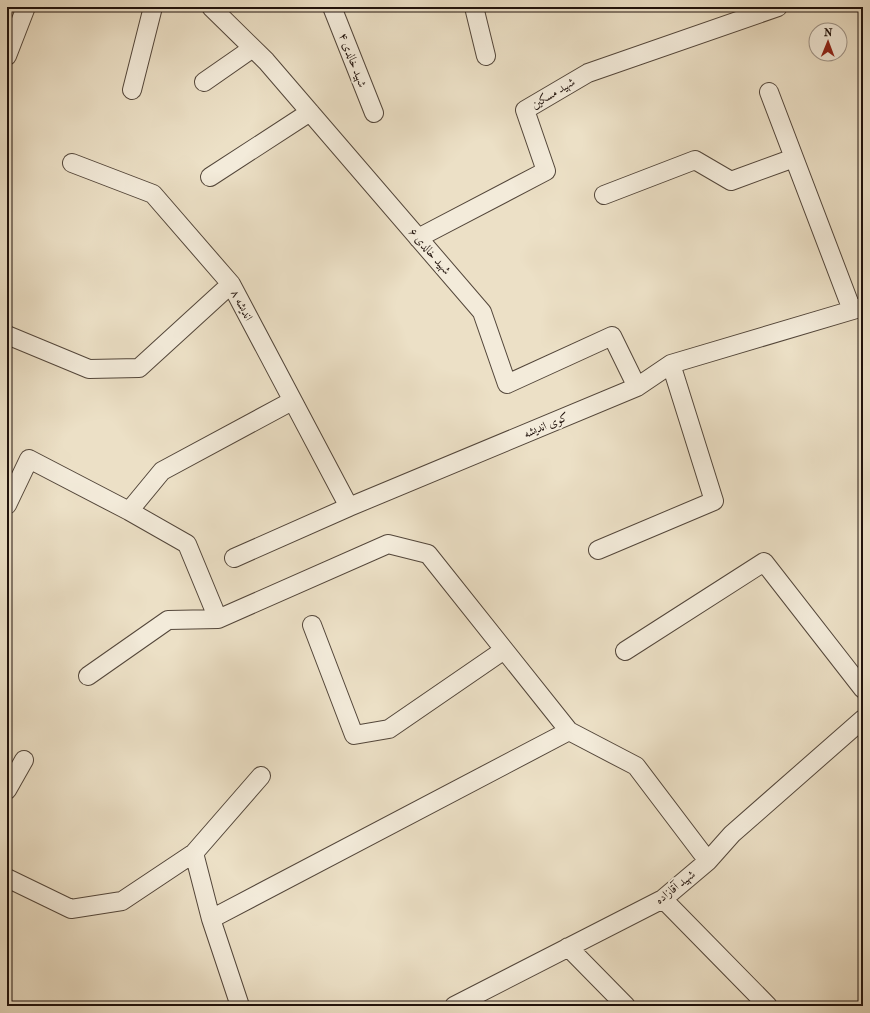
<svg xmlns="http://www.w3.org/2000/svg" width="870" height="1013" font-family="'IM FELL French Canon',Amiri,serif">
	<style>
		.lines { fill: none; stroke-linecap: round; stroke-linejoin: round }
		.minor-casing { stroke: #53463a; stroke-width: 20 }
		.minor { stroke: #f3ebda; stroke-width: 18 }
		.labels { text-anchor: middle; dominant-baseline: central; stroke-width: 4; stroke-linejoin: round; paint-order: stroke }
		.street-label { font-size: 12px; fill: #20120c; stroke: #f3ebda }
	</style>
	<rect width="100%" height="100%" fill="#ece0c6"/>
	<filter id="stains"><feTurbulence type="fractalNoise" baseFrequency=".005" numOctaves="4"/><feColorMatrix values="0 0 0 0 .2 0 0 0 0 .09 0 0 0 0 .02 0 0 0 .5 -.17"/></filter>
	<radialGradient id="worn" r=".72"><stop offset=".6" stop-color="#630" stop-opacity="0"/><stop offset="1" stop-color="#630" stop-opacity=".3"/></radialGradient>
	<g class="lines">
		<defs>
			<path id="minor" d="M211 7 266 61 482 312 507 384 612 336 637 387
				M332 7 374 113
				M474 7 486 56
				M7 56 26 7
				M204 82 253 48
				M132 90 153 7
				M769 92 852 310
				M72 163 153 194 231 284 349 507
				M210 177 310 112
				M604 195 695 160 731 181 794 158
				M418 238 546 171 525 110 588 73 778 7
				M7 335 89 369 139 368 231 284
				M7 505 29 459 129 511 187 544 218 619
				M129 511 162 471 292 401
				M598 550 714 501 671 364
				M234 558 349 507 637 387 671 364 863 307
				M312 625 354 735 389 729 504 650
				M625 651 764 562 863 689
				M88 676 168 620 218 619 388 544 428 554 569 731 636 766 708 861
				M7 790 24 760
				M7 878 71 909 122 901 194 853
				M663 899 768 1006
				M211 919 194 853 261 776
				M568 947 626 1006
				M240 1006 211 919 569 731
				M454 1006 663 899 708 861 732 834 863 719"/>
		</defs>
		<use href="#minor" class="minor-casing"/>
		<use href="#minor" class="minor"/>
	</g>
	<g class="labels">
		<g class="street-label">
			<text transform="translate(353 60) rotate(69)">شهید خالدی ۴</text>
			<text transform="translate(553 93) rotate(-31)">شهید مسکین</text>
			<text transform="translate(430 251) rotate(49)">شهید خالدی ۶</text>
			<text transform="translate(242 305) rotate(62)">اندیشه ۸</text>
			<text transform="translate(546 425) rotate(-23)">کوی اندیشه</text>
			<text transform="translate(675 887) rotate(-38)">شهید آقازاده</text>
		</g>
	</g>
	<rect width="870" height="1013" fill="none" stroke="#ece0c6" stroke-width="24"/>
	<rect x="8" y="8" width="854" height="997" fill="none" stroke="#20120c" stroke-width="2"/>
	<rect x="12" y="12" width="846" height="989" fill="none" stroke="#20120c"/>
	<g transform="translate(828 42) rotate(1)"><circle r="19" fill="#f3ebda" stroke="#9f9488"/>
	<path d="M0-3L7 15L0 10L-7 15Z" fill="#8f2418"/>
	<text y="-6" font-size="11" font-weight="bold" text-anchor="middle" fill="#20120c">N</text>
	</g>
	<rect width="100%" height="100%" filter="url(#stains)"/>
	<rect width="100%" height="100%" fill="url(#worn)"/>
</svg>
